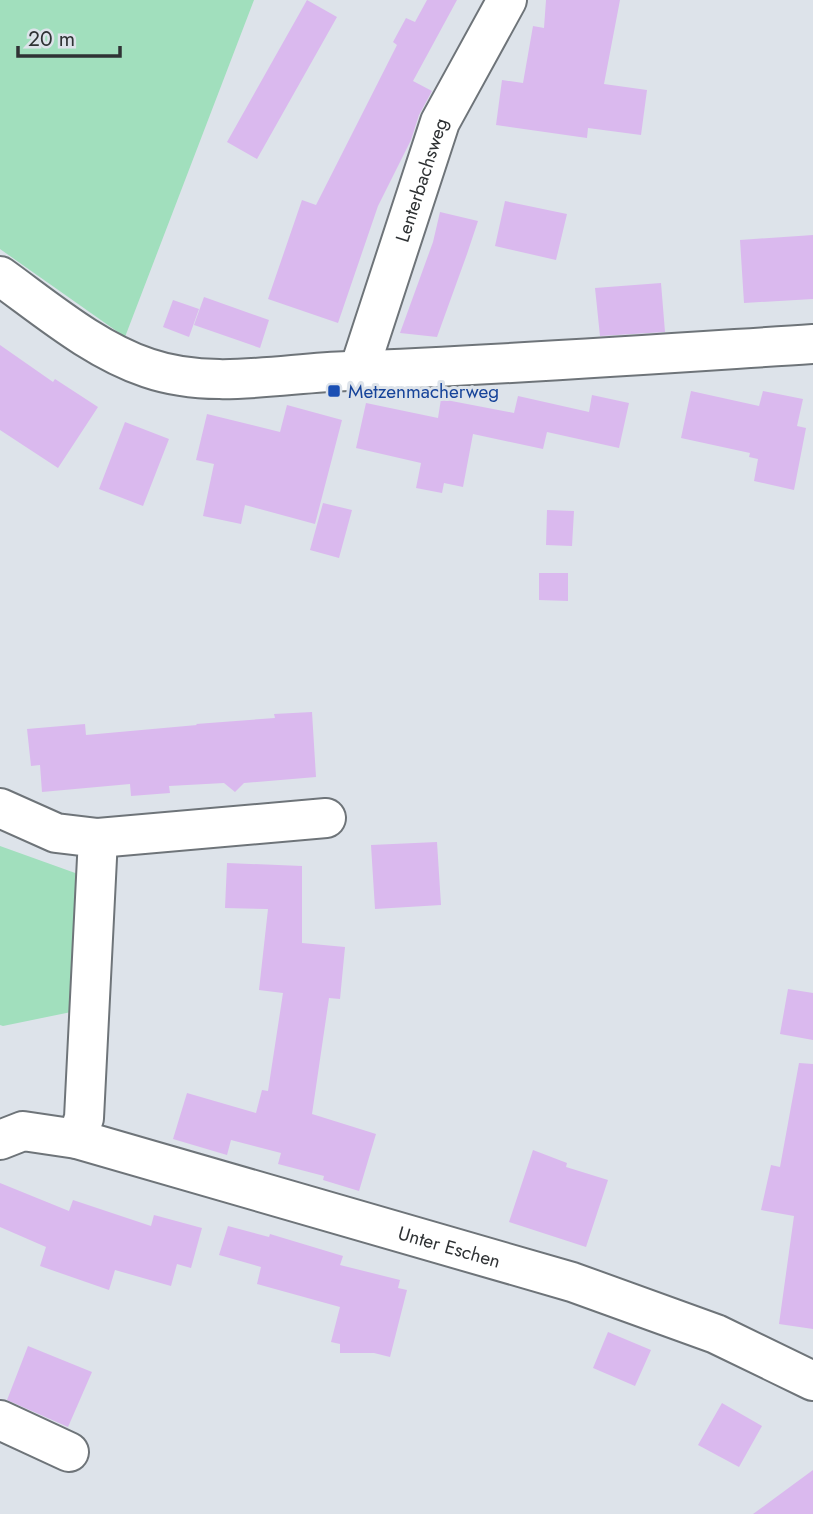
<svg xmlns="http://www.w3.org/2000/svg" width="813" height="1514" font-family="Jost,sans-serif">
	<style>
		.green { fill: #a1dfbd }
		.building { fill: #dab9ee }
		.lines { fill: none; stroke-linecap: round; stroke-linejoin: round }
		.minor-casing { stroke: #6e7479; stroke-width: 42 }
		.minor { stroke: #fff; stroke-width: 38 }
		.transit-dot { fill: #1a4fb4; stroke: #dde3ea; stroke-width: 2.5 }
		.labels { text-anchor: middle; dominant-baseline: central; stroke-width: 6; stroke-linejoin: round; paint-order: stroke }
		.street-label { font-size: 19px; fill: #2f3234; stroke: #dde3ea }
		.transit-label { font-size: 19px; fill: #164399; stroke: #dde3ea; text-anchor: start }
	</style>
	<rect width="100%" height="100%" fill="#dde3ea"/>
	<path class="green" d="M0 0H254L125 337 0 249Z
		M0 846 78 874 76 1011 3 1026 0 1025Z"/>
	<path class="building" d="M307 0 337 17 257 159 227 142Z
		M427 0H457L413 81 432 91 419 115 411 140 378 206 338 323 268 299 302 200 316 205 397 45 393 42 406 18 415 22Z
		M546 0H620L604 84 647 90 641 135 588 128 587 138 496 125 502 80 523 83 533 26 544 28Z
		M505 201 567 214 556 260 495 246Z
		M440 212 478 221 467 254 437 337 400 333 433 242Z
		M813 235V299L744 303 740 240Z
		M661 283 665 332 600 336 595 288Z
		M204 297 269 320 260 348 194 325Z
		M173 300 199 309 189 337 163 327Z
		M0 345 53 382 55 379 98 407 58 468 0 430Z
		M691 391 759 406 763 391 803 399 797 426 806 428 794 490 754 481 758 459 749 457 750 453 681 438Z
		M592 395 629 403 619 448 547 432 543 449 473 434 463 487 444 483 442 493 416 488 421 463 356 448 366 403 438 418 441 399 514 413 518 396 589 412Z
		M287 405 342 420 315 524 245 505 241 524 203 516 214 464 196 460 207 414 280 432Z
		M125 422 169 439 143 506 99 489Z
		M323 503 352 510 339 558 310 550Z
		M547 510 574 511 572 546 546 545Z
		M539 573H568V601L539 600Z
		M312 712 316 777 244 783 235 792 224 783 169 786 170 793 131 796 130 784 42 792 40 765 31 766 27 729 85 724 86 735 197 725 196 724 275 718 274 714Z
		M437 842 441 905 375 909 371 845Z
		M227 863 302 866V943L345 947 340 999 329 998 312 1114 376 1134 359 1191 323 1180 324 1176 278 1164 281 1153 231 1140 227 1155 173 1139 187 1093 256 1113 262 1090 268 1091 283 993 259 990 268 909 225 908Z
		M788 989 813 993V1040L780 1034Z
		M799 1063 813 1064V1329L779 1324 794 1216 761 1210 771 1165 780 1167Z
		M533 1150 567 1163 566 1167 608 1180 586 1247 509 1222Z
		M0 1183 69 1211 73 1200 151 1226 154 1215 202 1228 191 1268 177 1264 171 1286 115 1270 109 1290 40 1266 46 1247 0 1227Z
		M228 1226 269 1237 270 1234 343 1256 340 1265 400 1280 398 1288 407 1290 390 1357 374 1353H340V1344L331 1342 340 1307 257 1284 261 1267 219 1255Z
		M608 1332 651 1350 635 1386 593 1368Z
		M28 1346 92 1372 68 1427 7 1400Z
		M722 1403 762 1426 739 1467 698 1445Z
		M813 1470V1514H753Z"/>
	<g class="lines">
		<defs>
			<g id="minor">
				<path d="M0 276C46 309 94 350 148 368 212 390 282 373 348 371 503 365 658 354 813 344"/>
				<path id="s1" d="M359 370 440 122 507 0"/>
				<path d="M0 808 56 833 98 838 84 1118 77 1139"/>
				<path d="M98 838 326 818"/>
				<path id="s2" d="M0 1140 23 1131 77 1139 572 1282 716 1334 813 1381"/>
				<path d="M0 1420 69 1452"/>
			</g>
		</defs>
		<use href="#minor" class="minor-casing"/>
		<use href="#minor" class="minor"/>
	</g>
	<rect class="transit-dot" x="327" y="384" width="14" height="14" rx="3.5"/>
	<g class="labels">
		<g class="street-label">
			<text stroke="none"><textPath href="#s1" startOffset="200">Lenterbachsweg</textPath></text>
			<text stroke="none"><textPath href="#s2" startOffset="467">Unter Eschen</textPath></text>
		</g>
		<g class="transit-label">
			<text x="348" y="391">Metzenmacherweg</text>
		</g>
	</g>
	<path d="M18 46v10h102v-10" fill="none" stroke="#2f3234" stroke-width="3.5"/>
	<text x="28" y="46" font-size="21" fill="#2f3234" stroke="#dde3ea" stroke-width="5" paint-order="stroke">20 m</text>
</svg>
